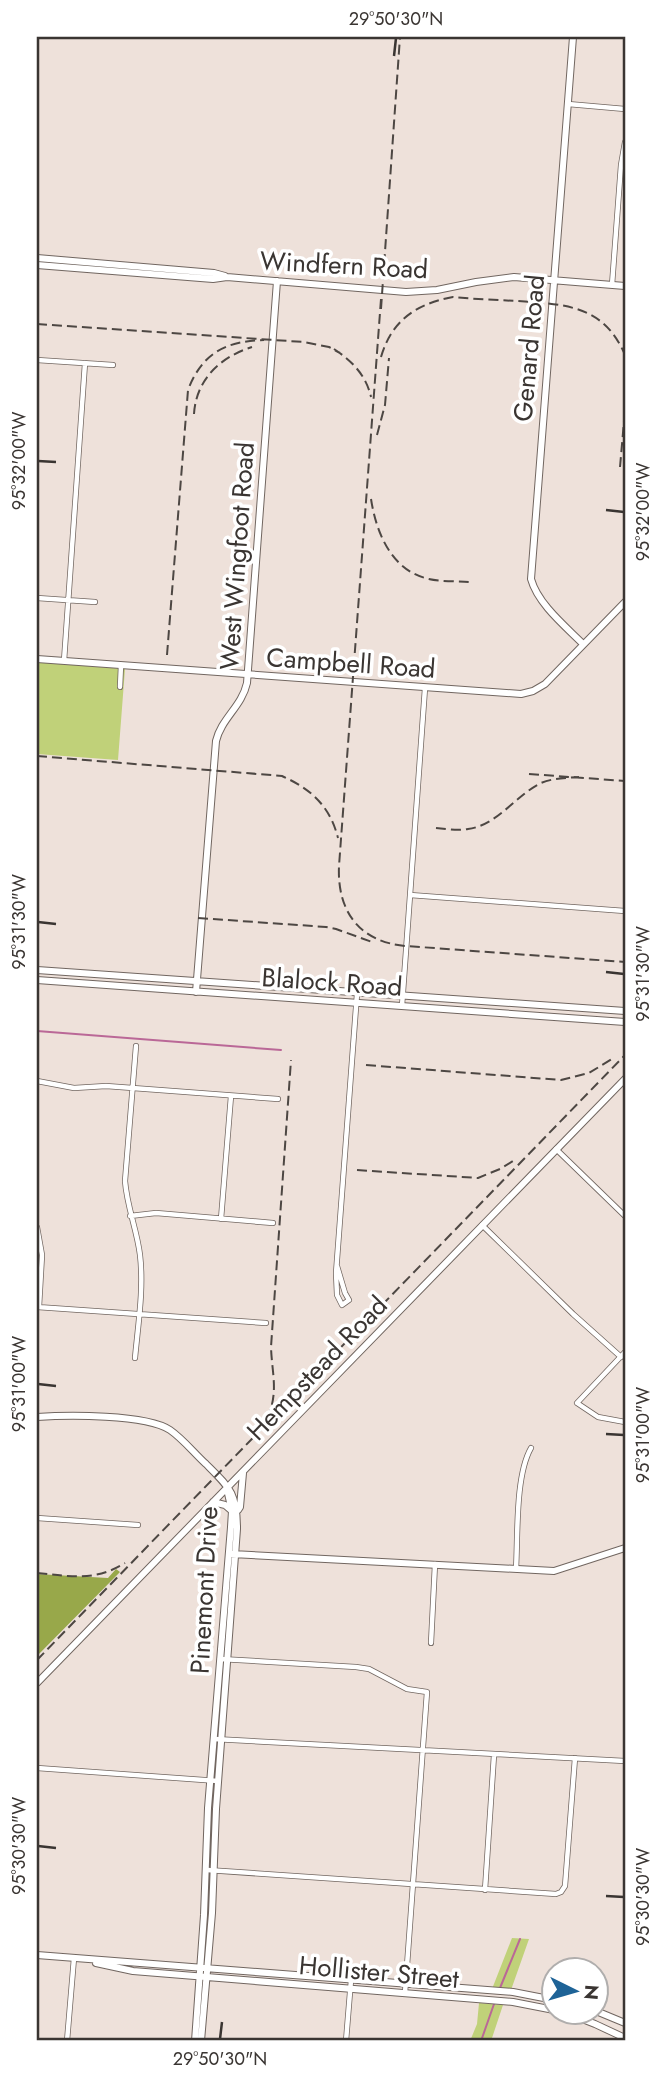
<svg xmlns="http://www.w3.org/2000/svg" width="662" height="2078" font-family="Jost,sans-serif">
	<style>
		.green { fill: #c0d179 }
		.forest { fill: #98a84a }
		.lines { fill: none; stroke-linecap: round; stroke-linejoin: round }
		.stream { stroke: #ba6897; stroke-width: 2 }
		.street-casing { stroke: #716660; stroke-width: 6 }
		.secondary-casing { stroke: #716660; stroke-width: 8 }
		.street { stroke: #fff; stroke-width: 4.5 }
		.secondary { stroke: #fff; stroke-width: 6 }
		.rail { stroke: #4d4743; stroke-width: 2; stroke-dasharray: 10 5; stroke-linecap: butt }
		.ticks { fill: none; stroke: #3a3532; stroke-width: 2.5 }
		.labels { text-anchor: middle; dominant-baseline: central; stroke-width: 7; stroke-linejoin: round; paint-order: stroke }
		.street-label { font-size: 26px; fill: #3a3532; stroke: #fff }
		.neatline { fill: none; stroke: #3a3532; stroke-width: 2.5 }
		.ticks-label { font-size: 18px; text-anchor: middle; fill: #3a3532 }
	</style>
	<rect width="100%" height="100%" fill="#eee1da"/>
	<path class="green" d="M37 662 125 669 118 760 37 754Z
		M512 1938 529 1939 511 1990 492 1989Z
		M479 2003 503 2005 491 2041H470L477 2024Z"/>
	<path class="forest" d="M116 1569 120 1572 37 1656V1574L108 1578Z"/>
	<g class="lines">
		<path class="stream" d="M37 1031 281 1050
			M500 1988 520 1939
			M481 2041 494 2004"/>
		<defs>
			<path id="street" d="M568 104 625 109
				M612 285 621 165 625 142
				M37 360 113 365
				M37 598 95 602
				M64 661 85 363
				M120 687 121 665
				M410 895 625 911
				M402 1006 425 688
				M37 1081 74 1088 106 1086 278 1099
				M556 1149 625 1216
				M130 1216 156 1213 273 1223
				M221 1219 231 1096
				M482 1225 573 1314 621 1357
				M37 1227 42 1255 39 1307
				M337 1266 345 1293 349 1300 342 1305 337 1295 336 1273 357 994
				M37 1307 266 1323
				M625 1352 577 1403 598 1417 625 1422
				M135 1358C138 1325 144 1289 140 1255 137 1230 127 1207 125 1181L136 1046
				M37 1518 138 1525
				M516 1569C518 1536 515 1476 531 1448
				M431 1643 435 1564
				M220 1659 356 1667 369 1669 407 1689 427 1692 405 1993
				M214 1739 625 1761
				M37 1768 218 1781
				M207 1870 556 1894 561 1892 565 1886 575 1758
				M485 1890 494 1755
				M67 2041 74 1958
				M346 2041 351 1980"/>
			<path id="secondary" d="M573 37 531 579C538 604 565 626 583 644
				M37 258 214 273 225 276
				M37 265 213 279 227 277 406 292 437 290 476 282 514 277 625 286
				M37 659 521 694 533 691 545 684 625 602
				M37 970 625 1011
				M37 980 625 1022
				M196 992 216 741C221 719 242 706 247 683L277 281
				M37 1417C67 1415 146 1414 170 1430 183 1439 194 1453 206 1464 230 1488 237 1493 237 1529L216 1809 212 1913 201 2041
				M213 1502 225 1505 232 1511
				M238 1510 240 1507 243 1473
				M232 1554 554 1571 625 1548
				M37 1683 625 1079
				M37 1955 513 1992 554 2000
				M96 1963 133 1971 513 2002 554 2010
				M562 2011 595 2024 625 2038
				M596 2011 625 2023
				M195 2041 204 1915 208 1808 231 1527 232 1511 227 1489"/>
		</defs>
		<use href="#street" class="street-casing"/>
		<use href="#secondary" class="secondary-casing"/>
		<use href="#street" class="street"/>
		<use href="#secondary" class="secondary"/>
		<path class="rail" d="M381 299 339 866C337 911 359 942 406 946L625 962
			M381 309 400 37
			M37 324 304 342 329 347 340 353
			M334 349C352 361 366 375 371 397
			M381 357C392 320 416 304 453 297 474 299 496 300 517 301 564 304 604 305 625 355
			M194 414C196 380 220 357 252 347
			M377 435 385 405 389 358
			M620 467 625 410
			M371 499C376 531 390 568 425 578 439 582 456 581 470 582
			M167 655 188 390C202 353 226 341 264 340
			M37 756 282 776C311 789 330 806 338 838
			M529 774 625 781
			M436 828C446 829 458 831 468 829 498 825 516 795 541 783 553 778 566 778 579 777
			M198 918 326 927 336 929 372 942
			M366 1065 561 1080 589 1073 612 1059
			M357 1170 478 1178 500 1169 513 1161
			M267 1419C279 1392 272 1375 271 1347L291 1060
			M37 1573C70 1576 95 1582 125 1563
			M37 1660 625 1055"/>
	</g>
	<path class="ticks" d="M394 56 396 38M38 461 56 462M606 510 624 512M38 922 56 924M606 972 624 974M38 1384 56 1386M606 1434 624 1435M38 1846 56 1848M606 1896 624 1897M220 2039 222 2022"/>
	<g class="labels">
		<g class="street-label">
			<text transform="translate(344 265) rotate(3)">Windfern Road</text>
			<text transform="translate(529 348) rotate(-85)">Genard Road</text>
			<text transform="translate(237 556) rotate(-86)">West Wingfoot Road</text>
			<text transform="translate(351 663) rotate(4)">Campbell Road</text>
			<text transform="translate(332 982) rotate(4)">Blalock Road</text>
			<text transform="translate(317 1368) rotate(-46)">Hempstead Road</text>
			<text transform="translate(204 1590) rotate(-87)">Pinemont Drive</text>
			<text transform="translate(379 1972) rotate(5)">Hollister Street</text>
		</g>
	</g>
	<rect width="662" height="2078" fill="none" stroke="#ffffff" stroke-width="77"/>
	<g transform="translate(575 1991) rotate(95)"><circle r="33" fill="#ffffff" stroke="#b0aead" stroke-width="2"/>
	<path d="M0-5L12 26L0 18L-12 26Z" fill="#1e6397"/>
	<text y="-10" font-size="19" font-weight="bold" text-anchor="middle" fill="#3a3532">N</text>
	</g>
	<rect x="38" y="38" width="586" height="2001" class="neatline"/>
	<g class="ticks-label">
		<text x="396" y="25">29°50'30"N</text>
		<text transform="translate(19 461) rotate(-90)" y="6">95°32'00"W</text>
		<text transform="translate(643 512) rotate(-90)" y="6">95°32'00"W</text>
		<text transform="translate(19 922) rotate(-90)" y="6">95°31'30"W</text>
		<text transform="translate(643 974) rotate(-90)" y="6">95°31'30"W</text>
		<text transform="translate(19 1384) rotate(-90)" y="6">95°31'00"W</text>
		<text transform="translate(643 1435) rotate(-90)" y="6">95°31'00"W</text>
		<text transform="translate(19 1846) rotate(-90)" y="6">95°30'30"W</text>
		<text transform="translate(643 1897) rotate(-90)" y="6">95°30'30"W</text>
		<text x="220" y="2065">29°50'30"N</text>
	</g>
</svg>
